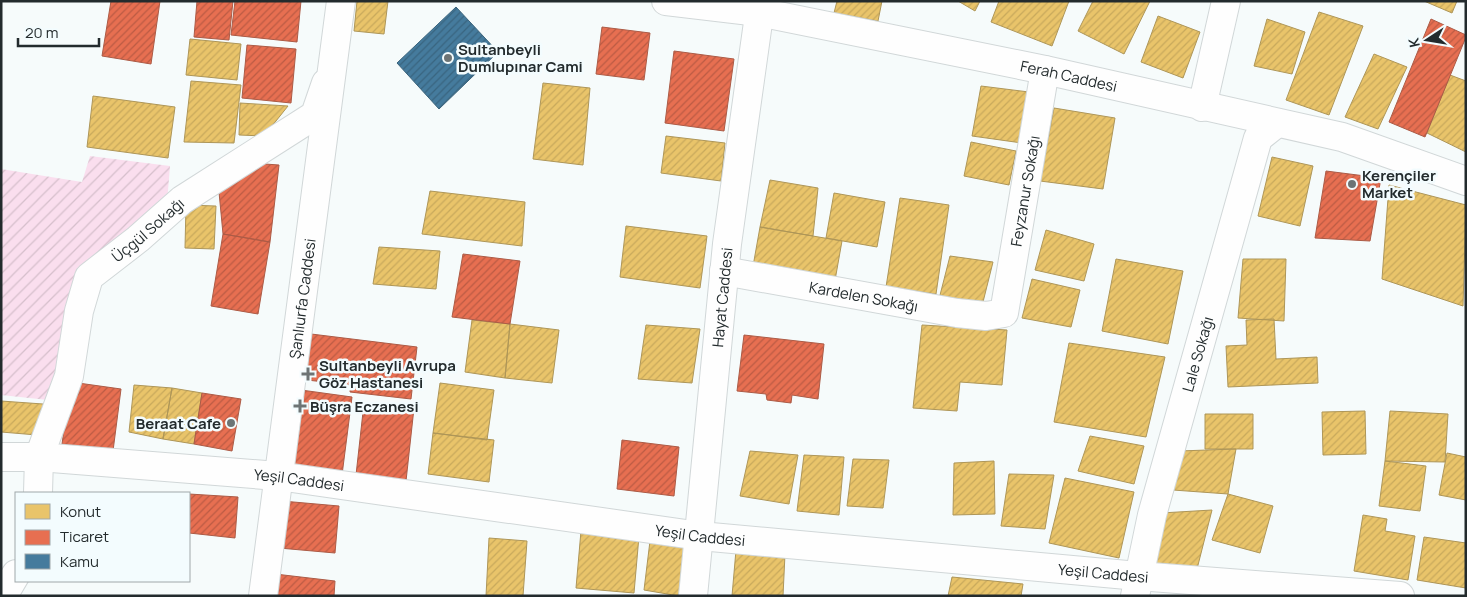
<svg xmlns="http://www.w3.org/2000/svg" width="1467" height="597" font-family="Manrope,sans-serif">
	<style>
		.garden { fill: url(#garden-furrows) }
		.homes { fill: url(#homes-hatch); stroke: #ae9658 }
		.shops { fill: url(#shops-hatch); stroke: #ac5b46 }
		.public { fill: url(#public-hatch); stroke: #3b637b }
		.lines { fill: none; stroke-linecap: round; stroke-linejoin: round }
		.minor-casing { stroke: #d1d7d8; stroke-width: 30 }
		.tertiary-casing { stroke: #d1d7d8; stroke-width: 30 }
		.minor { stroke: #fefefe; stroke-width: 28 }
		.tertiary { stroke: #fefefe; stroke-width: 28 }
		.poi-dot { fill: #6d7475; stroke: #f3fcfe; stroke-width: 2 }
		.labels { text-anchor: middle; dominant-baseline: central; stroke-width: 5; stroke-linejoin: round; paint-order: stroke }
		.poi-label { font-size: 15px; font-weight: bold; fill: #232b2d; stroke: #f3fcfe; text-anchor: start }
		.street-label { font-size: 15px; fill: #232b2d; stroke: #f3fcfe }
	</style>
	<defs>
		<pattern id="garden-furrows" width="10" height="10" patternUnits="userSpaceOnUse" patternTransform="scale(1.25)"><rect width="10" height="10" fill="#fadeee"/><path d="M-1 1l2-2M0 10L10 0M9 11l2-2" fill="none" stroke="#d6bfcc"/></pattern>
		<pattern id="homes-hatch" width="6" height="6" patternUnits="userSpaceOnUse" patternTransform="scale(1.25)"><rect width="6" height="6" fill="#e9c46a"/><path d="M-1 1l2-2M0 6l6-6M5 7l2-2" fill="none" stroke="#c8a95c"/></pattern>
		<pattern id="shops-hatch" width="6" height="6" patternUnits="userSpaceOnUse" patternTransform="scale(1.25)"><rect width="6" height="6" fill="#e76f51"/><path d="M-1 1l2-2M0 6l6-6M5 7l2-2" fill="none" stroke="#bb5b44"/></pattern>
		<pattern id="public-hatch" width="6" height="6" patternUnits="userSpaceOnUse" patternTransform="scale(1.25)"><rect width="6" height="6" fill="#457b9d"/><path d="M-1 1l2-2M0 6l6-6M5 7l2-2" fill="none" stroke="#396580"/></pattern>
	</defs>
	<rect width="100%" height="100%" fill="#f6fbfb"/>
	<path class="garden" d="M90 156 170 166 167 203 77 279 48 400 1 395V169L82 182Z"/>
	<path class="homes" d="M357 1H388L384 34 354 31Z
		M837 1H882L878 21 834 13Z
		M958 1H980L975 11Z
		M999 1H1069L1052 46 991 22Z
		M1093 1H1150L1124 54 1078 31Z
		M1424 1H1457L1452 13Z
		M1319 12 1363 26 1329 115 1286 100Z
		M1158 16 1200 32 1183 78 1141 62Z
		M1267 19 1305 32 1292 74 1254 66Z
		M190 39 241 44 237 80 186 75Z
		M1374 54 1407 67 1378 129 1345 117Z
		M1450 75 1466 81V152L1427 133Z
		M191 81 241 85 234 143 184 142Z
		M543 83 590 88 583 165 533 159Z
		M981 86 1029 92 1022 143 972 136Z
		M93 96 175 107 168 158 87 147Z
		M240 103 288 106 264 136 239 135Z
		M1054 108 1115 118 1103 189 1040 181Z
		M666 136 725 143 721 181 661 173Z
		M971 142 1016 151 1009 185 964 176Z
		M1272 157 1313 166 1300 226 1258 216Z
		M770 180 818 188 813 236 760 227Z
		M1389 185 1466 205 1463 306 1382 279Z
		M430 191 525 202 522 246 422 234Z
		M834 193 885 202 877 247 826 238Z
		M900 198 949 205 936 294 886 287Z
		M186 205 216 206 214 249 185 248Z
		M626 226 707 236 700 288 620 277Z
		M760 227 842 241 834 286 752 272Z
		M1046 230 1094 244 1084 281 1035 270Z
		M379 247 440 251 436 289 373 284Z
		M950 256 993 262 981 310 938 303Z
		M1116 259 1183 271 1168 344 1102 331Z
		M1243 259H1286L1284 321 1238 318Z
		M1032 279 1080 290 1071 327 1022 318Z
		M1274 319 1276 359 1317 357 1318 383 1228 387 1226 346 1247 345 1246 320Z
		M472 320 510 324 505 378 465 372Z
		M510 324 559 330 552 383 505 378Z
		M646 325 700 329 692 383 638 379Z
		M922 325 1007 330 1002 385 960 382 957 411 913 408Z
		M1069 343 1165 357 1146 437 1054 422Z
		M440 383 494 390 487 440 433 433Z
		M134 385 172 388 163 439 129 432Z
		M172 388 202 393 194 444 163 439Z
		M1 401 43 404 37 435 1 432Z
		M1365 411 1366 454 1323 455 1322 412Z
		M1390 411 1448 414 1445 462 1385 461Z
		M1205 414H1253V449H1205Z
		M433 433 494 440 489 482 428 474Z
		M1090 436 1144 446 1134 484 1078 471Z
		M1236 449 1228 494 1173 490 1179 451Z
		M750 451 798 455 789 504 740 496Z
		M1447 453 1466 457V500L1439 495Z
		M804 455 844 457 839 515 797 511Z
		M853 459 889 460 883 508 847 506Z
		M994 461 995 514 953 515 954 463Z
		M1385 461 1426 466 1420 511 1379 506Z
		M1009 474 1054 475 1045 529 1001 526Z
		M1065 478 1134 492 1119 558 1049 543Z
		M1228 494 1273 506 1260 553 1212 540Z
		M1212 510 1197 569 1151 563 1161 513Z
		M1363 515 1387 519 1385 531 1415 536 1408 580 1354 571Z
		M581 531 639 536 634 593 576 588Z
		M1424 537 1466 543V588L1417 580Z
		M489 538 527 541 523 596H486Z
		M650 541 685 545 679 596 644 590Z
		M736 550 785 554 783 596H732Z
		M952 577 1023 584 1021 596H948Z"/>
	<path class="shops" d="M111 1H160L151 64 102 56Z
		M197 1H233L229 40 194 37Z
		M235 1H301L297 42 231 35Z
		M1431 19 1466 35V37L1425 137 1389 122Z
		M602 27 650 33 644 80 596 74Z
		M247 45 296 49 291 103 242 98Z
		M674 51 734 59 724 131 665 123Z
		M265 164 279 165 270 242 223 234 219 192Z
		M1326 171 1381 178 1370 241 1315 238Z
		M223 234 270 242 258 314 211 306Z
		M463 254 520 261 510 324 452 317Z
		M303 333 417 347 411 399 350 392 351 385 298 379Z
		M744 335 824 344 818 399 792 395 791 403 767 400 766 394 737 391Z
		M71 382 121 389 113 451 62 444Z
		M301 390 352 397 342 475 292 468Z
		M202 393 241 399 232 451 194 444Z
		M364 403 414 408 406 481 356 475Z
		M622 440 679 447 674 496 617 489Z
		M189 494 238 497 235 538 189 533Z
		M282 501 339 506 335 553 279 548Z
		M275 574 335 581 334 596H273Z"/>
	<path class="public" d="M456 7 498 52 439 109 397 63Z"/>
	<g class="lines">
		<defs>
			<g id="minor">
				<path id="s1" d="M666 1 759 12 1045 70 1342 137 1466 181"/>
				<path d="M1202 107 1226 1"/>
				<path id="s2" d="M724 271 957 313 986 316 1004 313 1045 70"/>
				<path id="s3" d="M1 457H39L278 476 700 536 1138 576 1400 596"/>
				<path id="s4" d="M38 493 39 457 69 376 79 311 89 277 138 239 182 200 315 115 326 83"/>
				<path d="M3 596 16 574"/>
				<path id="s5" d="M693 596 727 244 761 1"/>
				<path id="s6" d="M1135 596 1152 515 1258 138 1277 123"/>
			</g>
			<g id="tertiary">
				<path id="s7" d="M263 596 341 1"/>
			</g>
		</defs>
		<use href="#minor" class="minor-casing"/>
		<use href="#tertiary" class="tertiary-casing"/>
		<use href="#minor" class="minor"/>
		<use href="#tertiary" class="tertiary"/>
	</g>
	<g class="poi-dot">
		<circle cx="448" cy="58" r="5"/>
		<circle cx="1352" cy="184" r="5"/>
		<path d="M305.5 366.5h5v5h5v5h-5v5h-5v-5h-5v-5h5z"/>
		<path d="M297.5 398.5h5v5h5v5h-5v5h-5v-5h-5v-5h5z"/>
		<circle cx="231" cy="423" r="5"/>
	</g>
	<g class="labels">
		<g class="poi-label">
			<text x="458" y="49">Sultanbeyli<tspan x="458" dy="17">Dumlupınar Cami</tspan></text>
			<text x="1362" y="175">Kerençiler<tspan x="1362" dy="17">Market</tspan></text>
			<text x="319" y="365">Sultanbeyli Avrupa<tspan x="319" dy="17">Göz Hastanesi</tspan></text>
			<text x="310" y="406">Büşra Eczanesi</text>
			<text x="221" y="423" text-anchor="end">Beraat Cafe</text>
		</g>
		<g class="street-label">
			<text stroke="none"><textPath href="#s1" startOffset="410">Ferah Caddesi</textPath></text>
			<text stroke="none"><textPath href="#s2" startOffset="408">Feyzanur Sokağı</textPath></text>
			<text stroke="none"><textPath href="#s4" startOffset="299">Üçgül Sokağı</textPath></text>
			<text stroke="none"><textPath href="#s2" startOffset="142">Kardelen Sokağı</textPath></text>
			<text stroke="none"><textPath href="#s5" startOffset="300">Hayat Caddesi</textPath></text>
			<text stroke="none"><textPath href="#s7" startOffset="300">Şanlıurfa Caddesi</textPath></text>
			<text stroke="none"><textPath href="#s6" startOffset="250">Lale Sokağı</textPath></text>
			<text stroke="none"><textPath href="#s3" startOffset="299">Yeşil Caddesi</textPath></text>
			<text stroke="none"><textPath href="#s3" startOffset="704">Yeşil Caddesi</textPath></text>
			<text stroke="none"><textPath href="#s3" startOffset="1109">Yeşil Caddesi</textPath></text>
		</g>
	</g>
	<rect width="1467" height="597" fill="none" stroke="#232b2d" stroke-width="5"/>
	<rect x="15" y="492" width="175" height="90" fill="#f3fcfe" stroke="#a0a8aa"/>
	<rect x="25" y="504" width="25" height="15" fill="#e9c46a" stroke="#a0a8aa"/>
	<text x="60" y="517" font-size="15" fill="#232b2d">Konut</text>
	<rect x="25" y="530" width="25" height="15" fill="#e76f51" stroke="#a0a8aa"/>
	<text x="60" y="542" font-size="15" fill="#232b2d">Ticaret</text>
	<rect x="25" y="554" width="25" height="15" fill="#457b9d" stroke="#a0a8aa"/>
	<text x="60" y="567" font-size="15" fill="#232b2d">Kamu</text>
	<g transform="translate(1427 40) rotate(258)" stroke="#f3fcfe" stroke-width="4" paint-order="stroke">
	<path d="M0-4L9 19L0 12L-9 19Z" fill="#232b2d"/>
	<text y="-8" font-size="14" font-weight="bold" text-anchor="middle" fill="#232b2d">K</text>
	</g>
	<path d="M18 38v8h81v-8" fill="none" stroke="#232b2d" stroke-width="2.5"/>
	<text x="25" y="38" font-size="15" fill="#232b2d" stroke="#f3fcfe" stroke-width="4" paint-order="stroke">20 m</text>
</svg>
